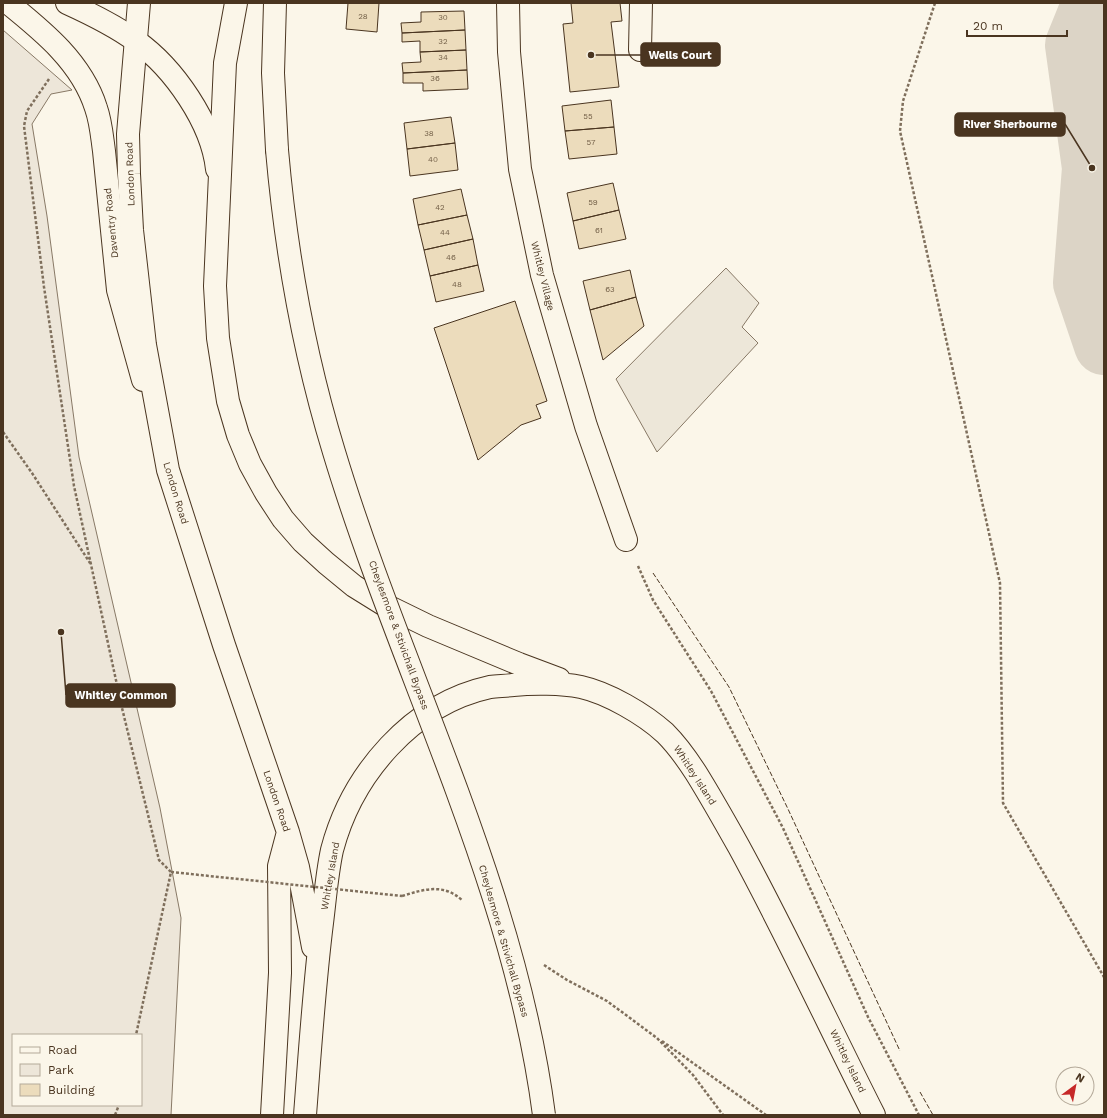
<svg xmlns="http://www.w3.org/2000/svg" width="1107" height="1118" font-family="'Work Sans',sans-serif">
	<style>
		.green { fill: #ede6d9; stroke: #887966; fill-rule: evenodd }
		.parking { fill: #ede7d9; stroke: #887966 }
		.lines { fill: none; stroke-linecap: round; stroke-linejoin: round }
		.river { stroke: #dcd4c6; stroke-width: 60 }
		.building { fill: #ecdcbc; stroke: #4a3520 }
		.minor-casing { stroke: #4a3520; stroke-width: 24 }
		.highway-casing { stroke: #4a3520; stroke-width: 24 }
		.path { stroke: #7f6f5c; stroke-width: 2.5; stroke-dasharray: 3 2; stroke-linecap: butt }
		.minor { stroke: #fbf6e9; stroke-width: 22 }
		.highway { stroke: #fbf6e9; stroke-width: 22 }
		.highway-bridge-casing { stroke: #4a3520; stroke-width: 24; stroke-linecap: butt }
		.path-bridge { stroke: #7f6f5c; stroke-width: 2.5; stroke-dasharray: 3 2; stroke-linecap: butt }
		.highway-bridge { stroke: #fbf6e9; stroke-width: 22 }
		.fence { stroke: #4a3520; stroke-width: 1; stroke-dasharray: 5 2; stroke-linecap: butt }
		.labels { text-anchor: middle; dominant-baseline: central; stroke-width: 3; stroke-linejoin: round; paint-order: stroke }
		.number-label { font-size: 8px; fill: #725f47 }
		.street-label { font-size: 10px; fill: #4a3520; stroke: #fbf6e9 }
		.leader { fill: none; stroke: #4a3520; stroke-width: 1.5 }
		.callout-dot { fill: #4a3520; stroke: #fbf6e9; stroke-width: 1.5 }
		.callout { fill: #4a3520; stroke: #4a3520; stroke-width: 1.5 }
		.callout-label { font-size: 11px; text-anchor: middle; font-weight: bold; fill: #fff }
	</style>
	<rect width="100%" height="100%" fill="#fbf6e9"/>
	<path class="green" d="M3 30 72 90 51 94 32 124 47 216 79 457 160 808 181 918 171 1115H3ZM13 1035H141V1105H13Z"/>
	<path class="parking" d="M726 268 759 303 742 327 758 343 657 452 616 379Z"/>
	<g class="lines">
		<path class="river" d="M1092 3 1075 45 1092 168 1083 283 1104 345"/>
	</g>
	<path class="building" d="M348 3H379L377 32 346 29Z
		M571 3H620L622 21 611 22 619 87 570 92 563 24 573 23Z
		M464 11 465 30 402 33 401 23 421 22V12Z
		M465 30 466 50 420 52V41L402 42V33Z
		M466 50 467 70 403 73 402 63 421 62 420 52Z
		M467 70 468 89 423 91V83H403V73Z
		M611 100 614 127 565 131 562 106Z
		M451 117 455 143 407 149 404 123Z
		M614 127 617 154 569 159 565 131Z
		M455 143 458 170 410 176 407 149Z
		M613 183 619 210 573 221 567 193Z
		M461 189 467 215 418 225 413 199Z
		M619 210 626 239 579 249 573 221Z
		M467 215 473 239 424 250 418 225Z
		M473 239 478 265 430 276 424 250Z
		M478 265 484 291 436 302 430 276Z
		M630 270 636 297 590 310 583 281Z
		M636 297 644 326 603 360 590 310Z
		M515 301 547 401 536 405 541 418 521 425 478 460 434 328Z"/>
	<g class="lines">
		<defs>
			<path id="minor" d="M8 3C44 32 82 63 96 108 101 122 102 137 104 151L118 290 143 380
				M67 3C89 13 117 27 136 41 174 68 212 123 217 169
				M508 3 509 52 520 169 542 275 586 426 626 540
				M640 50 641 3"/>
			<path id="highway" d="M139 3 128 134 129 174 132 230 145 345 168 470 224 645 288 832 298 867 313 947
				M236 3 225 63 215 286 218 338 228 401 238 435 250 464 266 493 283 519 303 542 326 563 354 586 383 604 428 626 519 664 559 679
				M275 3 273 73 277 150
				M272 1115 280 973 279 866 288 832
				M305 1115C310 1051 314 987 322 923 325 899 327 873 332 850 352 774 412 704 490 687 498 686 506 686 513 685 533 683 561 683 581 687 608 693 644 714 665 733 677 745 687 759 696 773 711 797 725 822 739 847 787 935 829 1026 874 1115"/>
		</defs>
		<use href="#minor" class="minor-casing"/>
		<use href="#highway" class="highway-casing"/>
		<path class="path" d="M935 3 903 101 900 131 1000 583 1003 803 1104 977
			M49 79 27 111 24 126 44 287 74 486 122 708 159 860 171 872 136 1035
			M3 432 32 473 90 563
			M638 566 653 600 711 691 783 828 868 1017 919 1115
			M402 896C425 889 444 883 463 901
			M544 965 567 980 607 1001 657 1038 693 1075 723 1115
			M662 1041 766 1115
			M115 1115 119 1105"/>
		<use href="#minor" class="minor"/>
		<use href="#highway" class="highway"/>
		<defs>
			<path id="highway-bridge" d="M277 150C286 253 304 354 334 452 401 674 514 883 544 1115"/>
		</defs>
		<use href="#highway-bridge" class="highway-bridge-casing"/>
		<path class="path-bridge" d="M171 872 402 896"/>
		<use href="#highway-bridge" class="highway-bridge"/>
		<path class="fence" d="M653 573 729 687 788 809 900 1051
			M920 1092 933 1115"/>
	</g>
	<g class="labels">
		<g class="number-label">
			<text x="363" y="16">28</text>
			<text x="443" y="17">30</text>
			<text x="443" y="41">32</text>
			<text x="443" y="57">34</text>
			<text x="435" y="78">36</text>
			<text x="588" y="116">55</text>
			<text x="429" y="133">38</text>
			<text x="591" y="142">57</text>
			<text x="433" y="159">40</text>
			<text x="593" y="202">59</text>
			<text x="440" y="207">42</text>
			<text x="599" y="230">61</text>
			<text x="445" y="232">44</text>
			<text x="451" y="257">46</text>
			<text x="457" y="284">48</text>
			<text x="610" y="289">63</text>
		</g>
		<g class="street-label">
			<text transform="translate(130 174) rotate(-92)">London Road</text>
			<text transform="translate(111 223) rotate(-96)">Daventry Road</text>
			<text transform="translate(543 276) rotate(76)">Whitley Village</text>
			<text transform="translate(176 493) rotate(73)">London Road</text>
			<text transform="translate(399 635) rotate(70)">Cheylesmore &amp; Stivichall Bypass</text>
			<text transform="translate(695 775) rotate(57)">Whitley Island</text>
			<text transform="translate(277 801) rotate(71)">London Road</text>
			<text transform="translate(330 876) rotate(-80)">Whitley Island</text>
			<text transform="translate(504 941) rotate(74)">Cheylesmore &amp; Stivichall Bypass</text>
			<text transform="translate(848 1061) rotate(64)">Whitley Island</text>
		</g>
	</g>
	<path class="leader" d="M591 55L641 55M1092 168L1065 124M61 632L66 695"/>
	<g class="callout-dot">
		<circle cx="591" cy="55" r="4"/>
		<circle cx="1092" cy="168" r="4"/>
		<circle cx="61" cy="632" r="4"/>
	</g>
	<g class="callout">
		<rect x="641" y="43" width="79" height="23" rx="4"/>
		<rect x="955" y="113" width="110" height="23" rx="4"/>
		<rect x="66" y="684" width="109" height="23" rx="4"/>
	</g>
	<g class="callout-label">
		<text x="680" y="59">Wells Court</text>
		<text x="1010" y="128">River Sherbourne</text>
		<text x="121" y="699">Whitley Common</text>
	</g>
	<rect width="1107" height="1118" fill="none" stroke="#4a3520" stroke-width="8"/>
	<rect x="12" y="1034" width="130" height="72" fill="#fbf6e9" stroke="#b4a999"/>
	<rect x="20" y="1047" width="20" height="6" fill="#fbf6e9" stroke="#b4a999"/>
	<text x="48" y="1054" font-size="12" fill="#4a3520">Road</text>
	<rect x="20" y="1064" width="20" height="12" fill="#ede6d9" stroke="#b4a999"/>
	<text x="48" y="1074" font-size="12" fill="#4a3520">Park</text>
	<rect x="20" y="1084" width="20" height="12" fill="#ecdcbc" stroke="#b4a999"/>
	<text x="48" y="1094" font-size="12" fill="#4a3520">Building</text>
	<g transform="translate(1075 1086) rotate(32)"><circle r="19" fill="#fbf6e9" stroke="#b4a999"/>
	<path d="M0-3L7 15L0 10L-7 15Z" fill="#c62828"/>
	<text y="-6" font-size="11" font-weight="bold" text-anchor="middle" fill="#4a3520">N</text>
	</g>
	<path d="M967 30v6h100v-6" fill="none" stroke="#4a3520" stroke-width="2"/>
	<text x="973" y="30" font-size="12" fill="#4a3520" stroke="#fbf6e9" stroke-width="3" paint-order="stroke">20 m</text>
</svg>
